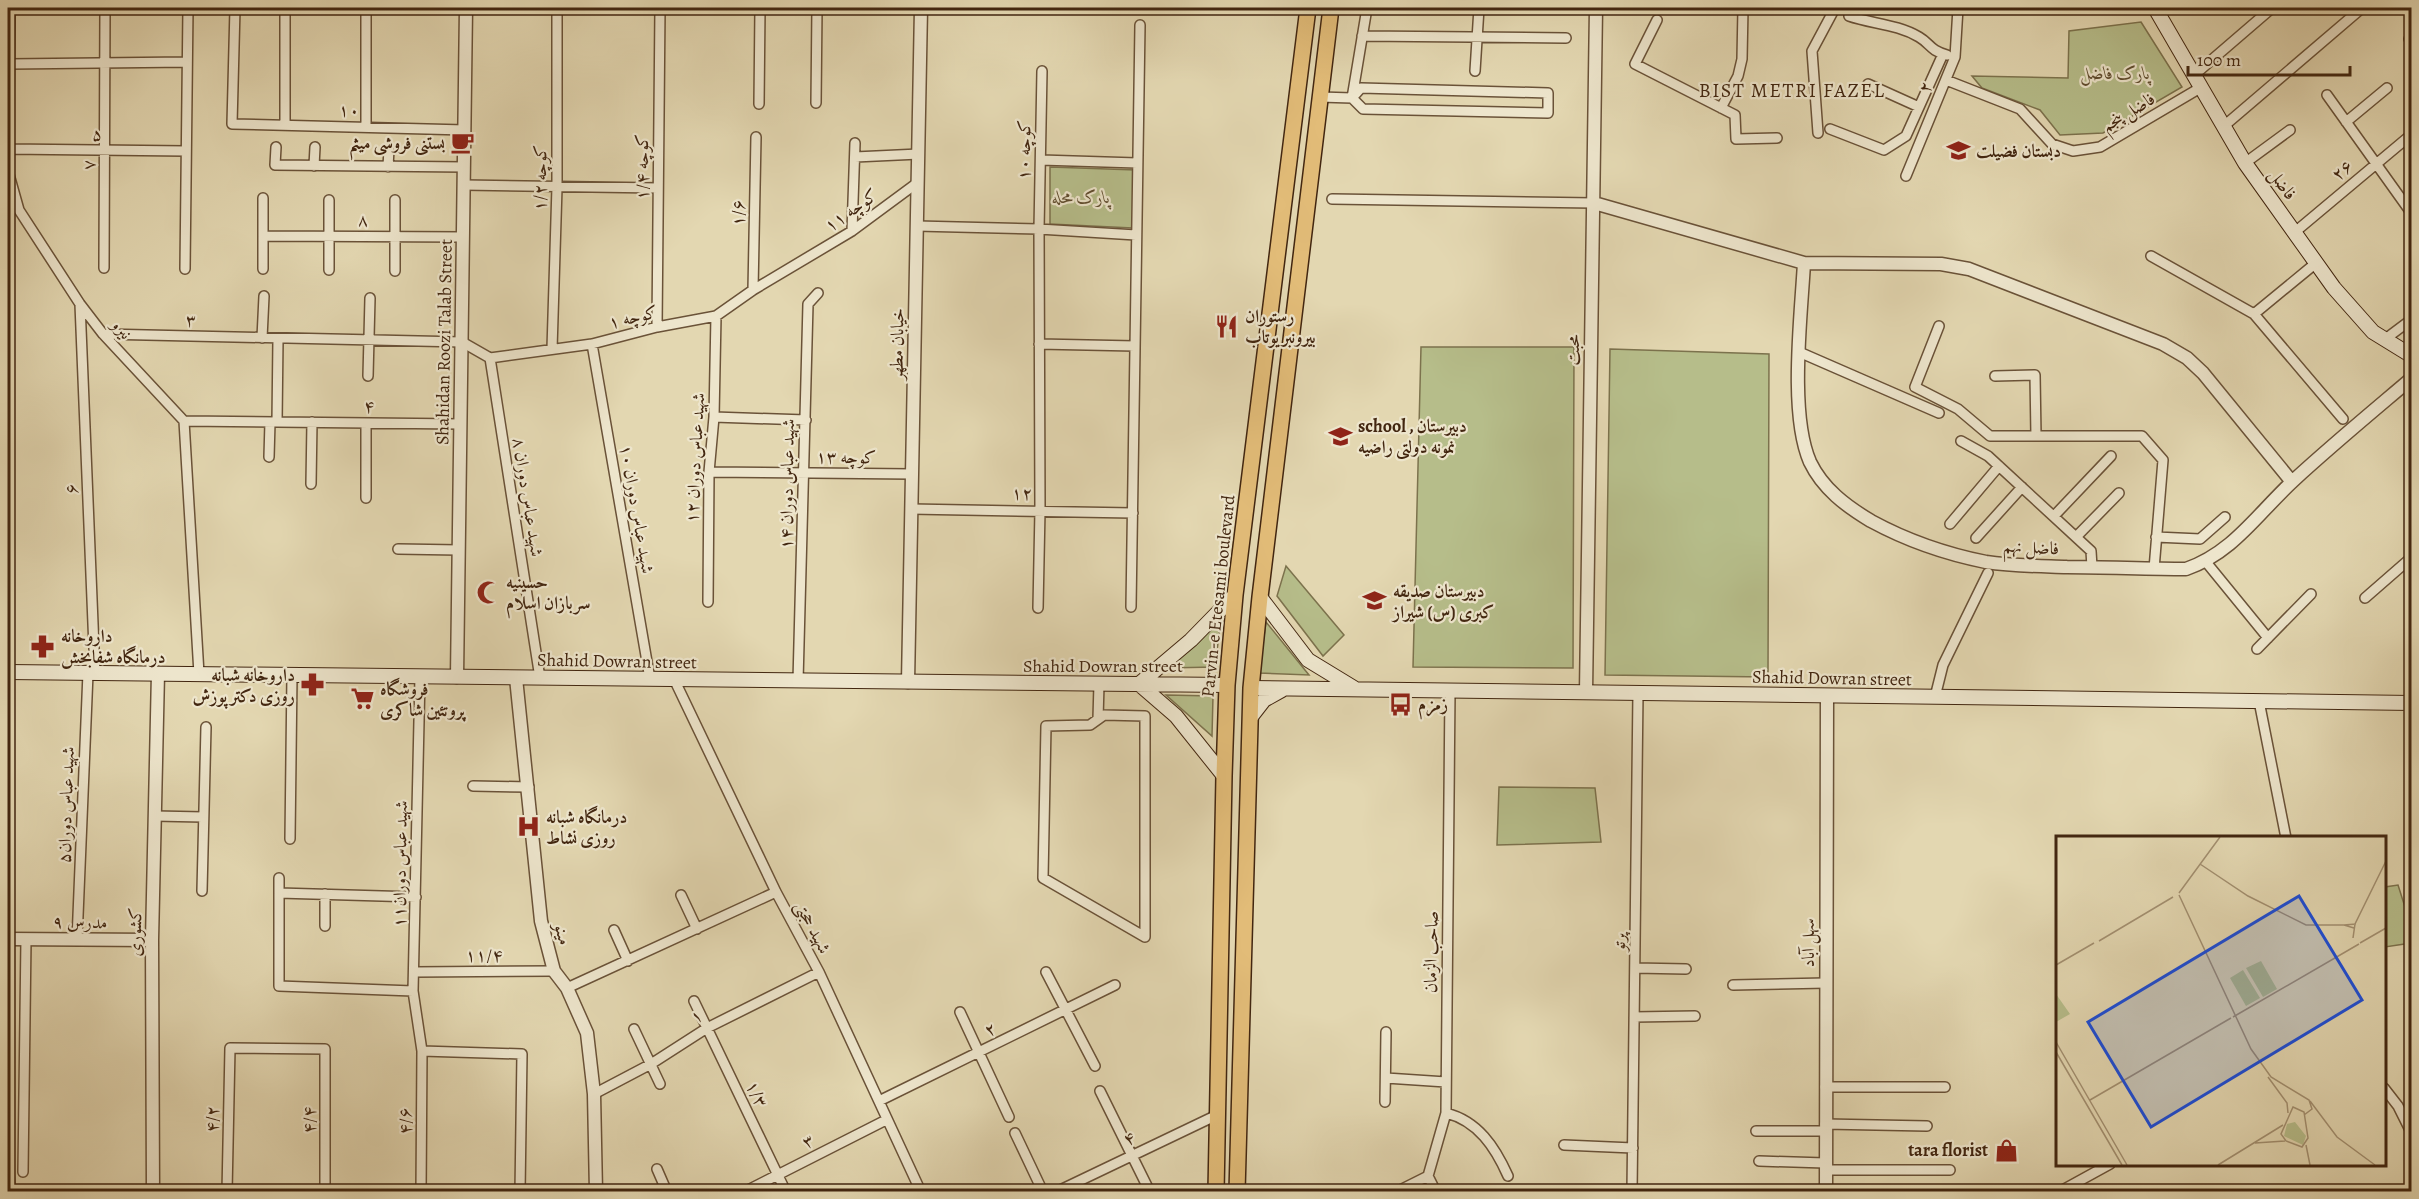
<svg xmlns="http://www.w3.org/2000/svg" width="2419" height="1199" font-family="Alegreya,Amiri,serif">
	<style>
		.green { fill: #b6bd8a; stroke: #7c724d; stroke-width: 1.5 }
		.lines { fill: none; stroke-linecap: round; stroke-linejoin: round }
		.minor-casing { stroke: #6a5238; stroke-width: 12 }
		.tertiary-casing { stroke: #6a5238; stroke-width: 15 }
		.secondary-casing { stroke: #422610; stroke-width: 16 }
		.primary-casing { stroke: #422610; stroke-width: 18 }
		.minor { stroke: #ede5cc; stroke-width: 9 }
		.tertiary { stroke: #ede5cc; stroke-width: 12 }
		.secondary { stroke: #ede5cc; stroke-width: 14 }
		.primary { stroke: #e2bc78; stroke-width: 15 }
		.labels { text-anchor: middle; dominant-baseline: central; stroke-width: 4.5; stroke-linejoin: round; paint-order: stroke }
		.park-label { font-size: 18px; font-style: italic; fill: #5f4c2e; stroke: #ede5cc }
		.street-label { font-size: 18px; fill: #422610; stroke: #ede5cc }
		.poi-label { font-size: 18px; font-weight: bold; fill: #422610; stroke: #ede5cc; text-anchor: start }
		.neighbourhood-label { font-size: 20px; letter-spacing: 1.5px; fill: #422610; stroke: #ede5cc }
		.inset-road { fill: none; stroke: #a39071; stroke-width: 1.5 }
		.view { fill: #1d4ed8; fill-opacity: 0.15; stroke: #1d4ed8; stroke-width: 3 }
		.inset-edge { fill: none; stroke: #422610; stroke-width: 3 }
	</style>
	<rect width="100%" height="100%" fill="#e3d7b1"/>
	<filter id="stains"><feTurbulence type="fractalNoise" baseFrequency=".00333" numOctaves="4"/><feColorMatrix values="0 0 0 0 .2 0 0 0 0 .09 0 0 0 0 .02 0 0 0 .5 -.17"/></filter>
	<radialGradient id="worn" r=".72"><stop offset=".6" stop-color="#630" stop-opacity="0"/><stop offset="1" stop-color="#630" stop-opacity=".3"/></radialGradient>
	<path class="green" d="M2141 22 2182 87 2103 133 2060 135 2040 110 1982 88 1972 76 2068 78 2069 31Z
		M1050 167 1136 170 1133 228 1050 224Z
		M1421 347H1574L1573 668 1413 667Z
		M1610 349 1769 354 1768 677 1605 675Z
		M1286 566 1344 635 1323 656 1277 596Z
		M1221 619 1215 667 1167 668 1196 645Z
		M1266 622 1309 675 1259 673Z
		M1166 695 1213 696 1212 736Z
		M1499 787 1595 788 1601 842 1497 845Z
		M2398 885 2411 926V943L2385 947V887Z"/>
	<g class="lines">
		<defs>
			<path id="minor" d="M10 8 8 171 19 210 80 304 103 334 184 421 199 674
				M235 8 232 124 465 130
				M285 8V125
				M1849 16C1872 24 1897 24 1919 37 1931 44 1929 50 1947 55
				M1657 20 1635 64 1735 115 1736 139 1777 138
				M1362 36 1566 38
				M2409 39 2412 43
				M10 64 187 62
				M1475 71 1479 8
				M2193 76 2272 8
				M1946 80 2020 109 2052 144 2073 151 2100 147 2200 88
				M1868 84 1919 107
				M1361 88 1548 93V113L1363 109 1352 98Z
				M2327 95 2412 214
				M1320 97 1352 98 1367 8
				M816 103 817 8
				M759 104 760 8
				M1721 108 1738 76 1742 59 1743 8
				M2346 122 2387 88
				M2224 126 2362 8
				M366 127V8
				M1830 129 1884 150 1906 136 1943 54
				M1818 133 1812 51 1835 8
				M276 147 275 165 464 167
				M8 149 186 151
				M855 157 919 154
				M1041 160 1137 163
				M2245 163 2290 130
				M314 166 315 147
				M388 167 389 149
				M1906 176 1955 57 1958 8
				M464 185 658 188
				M263 198V269
				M1332 199 1594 203
				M329 200V270
				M917 226 1039 229 1136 235
				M852 231 855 143
				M2295 232 2412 134
				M263 236 463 237
				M2151 256 2254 314 2343 419
				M104 268 105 8
				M185 269 188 8
				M395 271V200
				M753 290 756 137
				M80 304 95 673
				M2254 314 2316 263
				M1939 326 1915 387 1958 409 1990 436H2142L2163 460 2154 569
				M657 327 660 8
				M103 334 462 342 490 358 592 344 657 327 716 316 753 290 852 231 917 183
				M262 338 264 296
				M2384 340 2412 319
				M592 344 650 679
				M1039 344 1135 346
				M552 349 557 187V8
				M1799 352 1939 413
				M490 358 540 678
				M368 376 370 298
				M1995 376 2035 375 2036 436
				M714 417 806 420
				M184 421 461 424
				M277 422 278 339
				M366 423V498
				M1961 441 1988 456 2091 551 2092 567
				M269 457 270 422
				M709 472 912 474
				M311 484 312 422
				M911 509 1133 513
				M2054 516 2111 456
				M1950 524 1999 466
				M2076 537 2119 493
				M2156 537 2200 539 2225 517
				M1976 538 2022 487
				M398 549 459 550
				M2206 562 2268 638
				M2365 598 2412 557
				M708 602 709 472 714 417 716 316
				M1131 607 1140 25
				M1038 608 1040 510 1039 229 1042 71
				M2257 649 2311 594
				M420 676 413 991 422 1051 421 1192
				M674 679 776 892 819 972 921 1192
				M798 681 808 304 818 293
				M1935 697 1943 665 1988 573
				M2259 701 2286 838
				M1104 715 1145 716V937L1043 878 1046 726 1090 725Z
				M1098 719 1099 684
				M473 786 529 787
				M155 816 203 817
				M290 839 292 675
				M279 878V986L413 991
				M202 891 206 727
				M279 893 416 897
				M325 894V926
				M681 895 697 929
				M614 930 628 961
				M77 940 88 673
				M1635 968 1686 969
				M415 972 554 971
				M1046 972 1095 1066
				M1733 985 1826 983
				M567 988 776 892
				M694 1001 786 1192
				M960 1012 1009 1117
				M1634 1017 1695 1016
				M634 1029 660 1084
				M422 1051 522 1054 520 1192
				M1386 1078 1446 1082
				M1825 1087H1945
				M2384 1088 2398 1106 2412 1134
				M1100 1091 1150 1192
				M594 1094 651 1064 707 1028 819 972
				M879 1101 1115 985
				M1385 1102 1386 1032
				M1446 1113C1478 1121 1495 1147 1508 1176
				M1825 1124 1927 1126
				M1756 1131H1825
				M1015 1133 1043 1192
				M1564 1145 1633 1148
				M8 1153 10 1192
				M1759 1161 1825 1163
				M657 1169 667 1192
				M1825 1170H1950
				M23 1172 26 939
				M1428 1176 1436 1192
				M227 1192 230 1048 325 1049V1192
				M744 1192 886 1120
				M1056 1192 1217 1115
				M1396 1192 1428 1176 1446 1113 1450 691
				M1632 1192 1638 693
				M2059 1192 2110 1164"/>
			<path id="tertiary" d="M1594 203 1804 263 1941 264 1969 269 2163 344 2187 358 2203 373 2292 482
				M1804 263C1801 317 1789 414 1810 462 1823 489 1846 506 1871 521 1906 540 1946 554 1986 562 2013 566 2040 566 2067 567 2107 567 2146 569 2186 569 2233 553 2258 513 2294 480 2332 445 2372 412 2412 378
				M457 677 466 8
				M516 678 541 921 554 971 567 988 587 1033 594 1094 596 1192
				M908 682 921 8
				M1586 692 1596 8
				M8 939 152 940
				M153 1192 152 940 158 673
				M1826 1192 1827 696"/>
			<path id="secondary" d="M2155 8 2245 163 2334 288 2373 332 2412 356
				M1260 597 1308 660 1354 688
				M8 672 1227 685
				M1139 684 1191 640 1235 595
				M1139 684 1176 716 1224 776
				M1251 688 2412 703
				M1250 718 1264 700 1282 690"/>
			<path id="primary" d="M1216 1192 1224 776 1227 685 1235 595 1308 8
				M1237 1192 1251 688 1260 597 1331 8"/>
		</defs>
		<use href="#minor" class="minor-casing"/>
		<use href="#tertiary" class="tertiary-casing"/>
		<use href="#secondary" class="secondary-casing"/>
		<use href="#primary" class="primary-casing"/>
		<use href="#minor" class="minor"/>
		<use href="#tertiary" class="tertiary"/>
		<use href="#secondary" class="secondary"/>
		<use href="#primary" class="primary"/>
	</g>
	<defs>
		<symbol id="cafe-bare" viewBox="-9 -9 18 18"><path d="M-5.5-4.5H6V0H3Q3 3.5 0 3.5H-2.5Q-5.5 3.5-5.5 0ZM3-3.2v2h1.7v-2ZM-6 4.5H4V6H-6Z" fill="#8f2418" stroke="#ede5cc" stroke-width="2.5" paint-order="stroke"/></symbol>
		<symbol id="school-bare" viewBox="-9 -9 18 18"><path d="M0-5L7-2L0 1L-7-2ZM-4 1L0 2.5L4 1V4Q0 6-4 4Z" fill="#8f2418" stroke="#ede5cc" stroke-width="2.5" paint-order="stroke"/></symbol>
		<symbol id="restaurant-bare" viewBox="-9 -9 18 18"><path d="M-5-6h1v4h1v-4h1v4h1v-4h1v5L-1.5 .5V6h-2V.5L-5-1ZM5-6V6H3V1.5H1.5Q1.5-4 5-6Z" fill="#8f2418" stroke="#ede5cc" stroke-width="2.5" paint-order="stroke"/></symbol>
		<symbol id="mosque-bare" viewBox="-9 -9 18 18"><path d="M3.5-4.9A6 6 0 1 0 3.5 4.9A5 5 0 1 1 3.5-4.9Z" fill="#8f2418" stroke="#ede5cc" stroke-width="2.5" paint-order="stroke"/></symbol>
		<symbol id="pharmacy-bare" viewBox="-9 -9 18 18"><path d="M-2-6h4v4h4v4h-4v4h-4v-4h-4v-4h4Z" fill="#8f2418" stroke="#ede5cc" stroke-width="2.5" paint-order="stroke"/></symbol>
		<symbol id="supermarket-bare" viewBox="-9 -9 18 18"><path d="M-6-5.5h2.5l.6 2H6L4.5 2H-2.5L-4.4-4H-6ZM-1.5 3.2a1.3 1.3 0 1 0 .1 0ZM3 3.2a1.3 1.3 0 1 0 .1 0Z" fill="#8f2418" stroke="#ede5cc" stroke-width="2.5" paint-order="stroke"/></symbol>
		<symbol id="bus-bare" viewBox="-9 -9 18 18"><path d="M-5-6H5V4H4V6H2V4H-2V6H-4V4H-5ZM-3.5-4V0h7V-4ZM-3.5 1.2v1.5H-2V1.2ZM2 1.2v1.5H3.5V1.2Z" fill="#8f2418" stroke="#ede5cc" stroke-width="2.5" paint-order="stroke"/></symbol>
		<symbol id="hospital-bare" viewBox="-9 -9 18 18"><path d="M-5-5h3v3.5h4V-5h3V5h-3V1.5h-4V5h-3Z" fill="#8f2418" stroke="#ede5cc" stroke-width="2.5" paint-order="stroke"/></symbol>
		<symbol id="shop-bare" viewBox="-9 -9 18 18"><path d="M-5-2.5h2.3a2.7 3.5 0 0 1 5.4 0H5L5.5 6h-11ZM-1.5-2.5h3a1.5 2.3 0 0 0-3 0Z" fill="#8f2418" stroke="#ede5cc" stroke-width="2.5" paint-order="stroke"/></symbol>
	</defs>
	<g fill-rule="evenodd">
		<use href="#cafe-bare" x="446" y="126" width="33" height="33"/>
		<use href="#school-bare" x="1942" y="134" width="33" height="33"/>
		<use href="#restaurant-bare" x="1210" y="310" width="33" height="33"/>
		<use href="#school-bare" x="1324" y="420" width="33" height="33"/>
		<use href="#mosque-bare" x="472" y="576" width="33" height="33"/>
		<use href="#school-bare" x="1358" y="584" width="33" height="33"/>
		<use href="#pharmacy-bare" x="26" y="630" width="33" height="33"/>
		<use href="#pharmacy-bare" x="296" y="668" width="33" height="33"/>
		<use href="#supermarket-bare" x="346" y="682" width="33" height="33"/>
		<use href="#bus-bare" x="1384" y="688" width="33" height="33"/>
		<use href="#hospital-bare" x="512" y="810" width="33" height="33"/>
		<use href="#shop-bare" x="1990" y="1134" width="33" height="33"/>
	</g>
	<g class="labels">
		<g class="park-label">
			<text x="2115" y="73">پارک فاضل</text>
			<text x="1081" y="197">پارک محله</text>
		</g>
		<g class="street-label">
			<text transform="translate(1925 87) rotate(-67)">۲</text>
			<text transform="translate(349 110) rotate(1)">۱۰</text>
			<text transform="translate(2128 112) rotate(-31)">فاضل پنجم</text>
			<text transform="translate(97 134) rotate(1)">۵</text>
			<text transform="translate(1024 150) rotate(-89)">کوچه ۱۰</text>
			<text transform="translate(88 165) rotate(-90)">۷</text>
			<text transform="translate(642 167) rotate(-90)">کوچه ۱/۴</text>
			<text transform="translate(2342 170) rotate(-40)">۲۶</text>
			<text transform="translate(540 178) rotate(-89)">کوچه ۱/۲</text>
			<text transform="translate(2283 184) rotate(55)">فاضل</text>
			<text transform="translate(851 210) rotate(-35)">کوچه ۱۱</text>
			<text transform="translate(738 213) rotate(-89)">۱/۶</text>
			<text x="363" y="220">۸</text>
			<text transform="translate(633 317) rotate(-13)">کوچه ۱</text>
			<text transform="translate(191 320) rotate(2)">۳</text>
			<text transform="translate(122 329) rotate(48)">نیرو</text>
			<text transform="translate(444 342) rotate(-89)">Shahidan Roozi Talab Street</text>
			<text transform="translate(897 344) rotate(-89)">خیابان مطهر</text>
			<text transform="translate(1573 350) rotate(-89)">محبت</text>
			<text transform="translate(369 406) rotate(1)">۴</text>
			<text transform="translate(846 457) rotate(1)">کوچه ۱۳</text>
			<text transform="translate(695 458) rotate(-87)">شهید عباس دوران ۱۲</text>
			<text transform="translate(787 484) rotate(-89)">شهید عباس دوران ۱۴</text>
			<text transform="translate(71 489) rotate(-92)">۶</text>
			<text transform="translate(1022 493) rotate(1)">۱۲</text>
			<text transform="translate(528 497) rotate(81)">شهید عباس دوران ۸</text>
			<text transform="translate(637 509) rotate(80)">شهید عباس دوران ۱۰</text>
			<text transform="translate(2031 547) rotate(3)">فاضل نهم</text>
			<text transform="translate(1218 596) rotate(-84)">Parvin-e Etesami boulevard</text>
			<text transform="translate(617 661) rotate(1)">Shahid Dowran street</text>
			<text x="1103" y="666">Shahid Dowran street</text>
			<text transform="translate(1832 678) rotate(1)">Shahid Dowran street</text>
			<text transform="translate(66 805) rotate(-88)">شهید عباس دوران۵</text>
			<text transform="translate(400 864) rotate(-89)">شهید عباس دوران۱۱</text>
			<text transform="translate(80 922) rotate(1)">مدرس ۹</text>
			<text transform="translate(813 927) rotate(62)">شهید حجتی</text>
			<text transform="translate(135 932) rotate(-89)">کشوری</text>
			<text transform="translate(563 934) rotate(76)">مینو</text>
			<text transform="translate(1619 942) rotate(-89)">پرتو</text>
			<text transform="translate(1808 943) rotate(-90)">سهل آباد</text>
			<text transform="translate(1431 952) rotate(-89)">صاحب الزمان</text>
			<text x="484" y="955">۱۱/۴</text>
			<text transform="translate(696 1016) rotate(-30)">۱</text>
			<text transform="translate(990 1029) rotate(-26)">۲</text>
			<text transform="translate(757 1094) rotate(64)">۱/۳</text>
			<text transform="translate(212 1119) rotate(-89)">۴/۲</text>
			<text transform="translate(309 1120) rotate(-90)">۴/۴</text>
			<text transform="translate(405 1121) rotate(-90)">۴/۶</text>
			<text transform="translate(1129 1138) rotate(-25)">۴</text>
			<text transform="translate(808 1141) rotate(-27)">۳</text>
		</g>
		<g class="poi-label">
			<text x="445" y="143" text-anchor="end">بستنی فروشی میثم</text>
			<text x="1976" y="151">دبستان فضیلت</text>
			<text x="1245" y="316">رستوران<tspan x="1245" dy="21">بیرونبر یوتاب</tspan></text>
			<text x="1358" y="426">school , دبیرستان<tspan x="1358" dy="21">نمونه دولتی راضیه</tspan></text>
			<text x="506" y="582">حسینیه<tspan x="506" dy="21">سربازان اسلام</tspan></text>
			<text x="1393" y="591">دبیرستان صدیقه<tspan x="1393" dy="21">کبری (س) شیراز</tspan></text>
			<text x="61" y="636">داروخانه<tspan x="61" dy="21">درمانگاه شفابخش</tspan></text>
			<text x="295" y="675" text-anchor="end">داروخانه شبانه<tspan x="295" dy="21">روزی دکتر پوزش</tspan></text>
			<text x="380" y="689">فروشگاه<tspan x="380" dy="21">پروتئین شاکری</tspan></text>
			<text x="1418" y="704">زمزم</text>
			<text x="546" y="817">درمانگاه شبانه<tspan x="546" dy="21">روزی نشاط</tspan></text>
			<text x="1988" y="1150" text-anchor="end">tara florist</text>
		</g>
		<g class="neighbourhood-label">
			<text x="1792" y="90">BIST METRI FAZEL</text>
		</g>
	</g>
	<g transform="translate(2056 836)">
		<rect width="330" height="330" fill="#e3d7b1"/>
		<path d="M205 125 221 153 207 161 190 132ZM187 134 204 162 190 170 174 142ZM0 158 14 178 0 186ZM239 286 250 300 247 309 228 300 231 288Z" fill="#b6bd8a"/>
		<path class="inset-road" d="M144 28 192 60 250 89H288M123 57 164 1M123 59 195 213 215 241 253 264 256 273 248 279M298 92 288 89 300 88M297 102 299 88 330 25M43 105 117 61M304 107 330 92M0 129 38 107M177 181 303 108M0 206 71 329M0 216 66 329M212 241 231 267 232 277M34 264 175 182M254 265 281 301 319 329M237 271 248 276 252 302 246 311 230 305 225 298ZM199 307 229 305M250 309 254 329M162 329 227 289"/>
		<path class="view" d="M243 60 306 164 95 291 32 186Z"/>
		<rect width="330" height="330" class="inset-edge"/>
	</g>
	<rect width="2419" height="1199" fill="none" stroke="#e3d7b1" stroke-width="30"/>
	<rect x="9" y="9" width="2401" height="1181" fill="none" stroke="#422610" stroke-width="3"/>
	<rect x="15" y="15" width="2389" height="1169" fill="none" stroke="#422610" stroke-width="1.5"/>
	<path d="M2188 66v9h162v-9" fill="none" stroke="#422610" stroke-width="3"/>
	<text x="2197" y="66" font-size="18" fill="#422610" stroke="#ede5cc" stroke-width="4.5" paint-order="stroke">100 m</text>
	<rect width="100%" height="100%" filter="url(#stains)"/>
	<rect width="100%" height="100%" fill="url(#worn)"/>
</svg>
